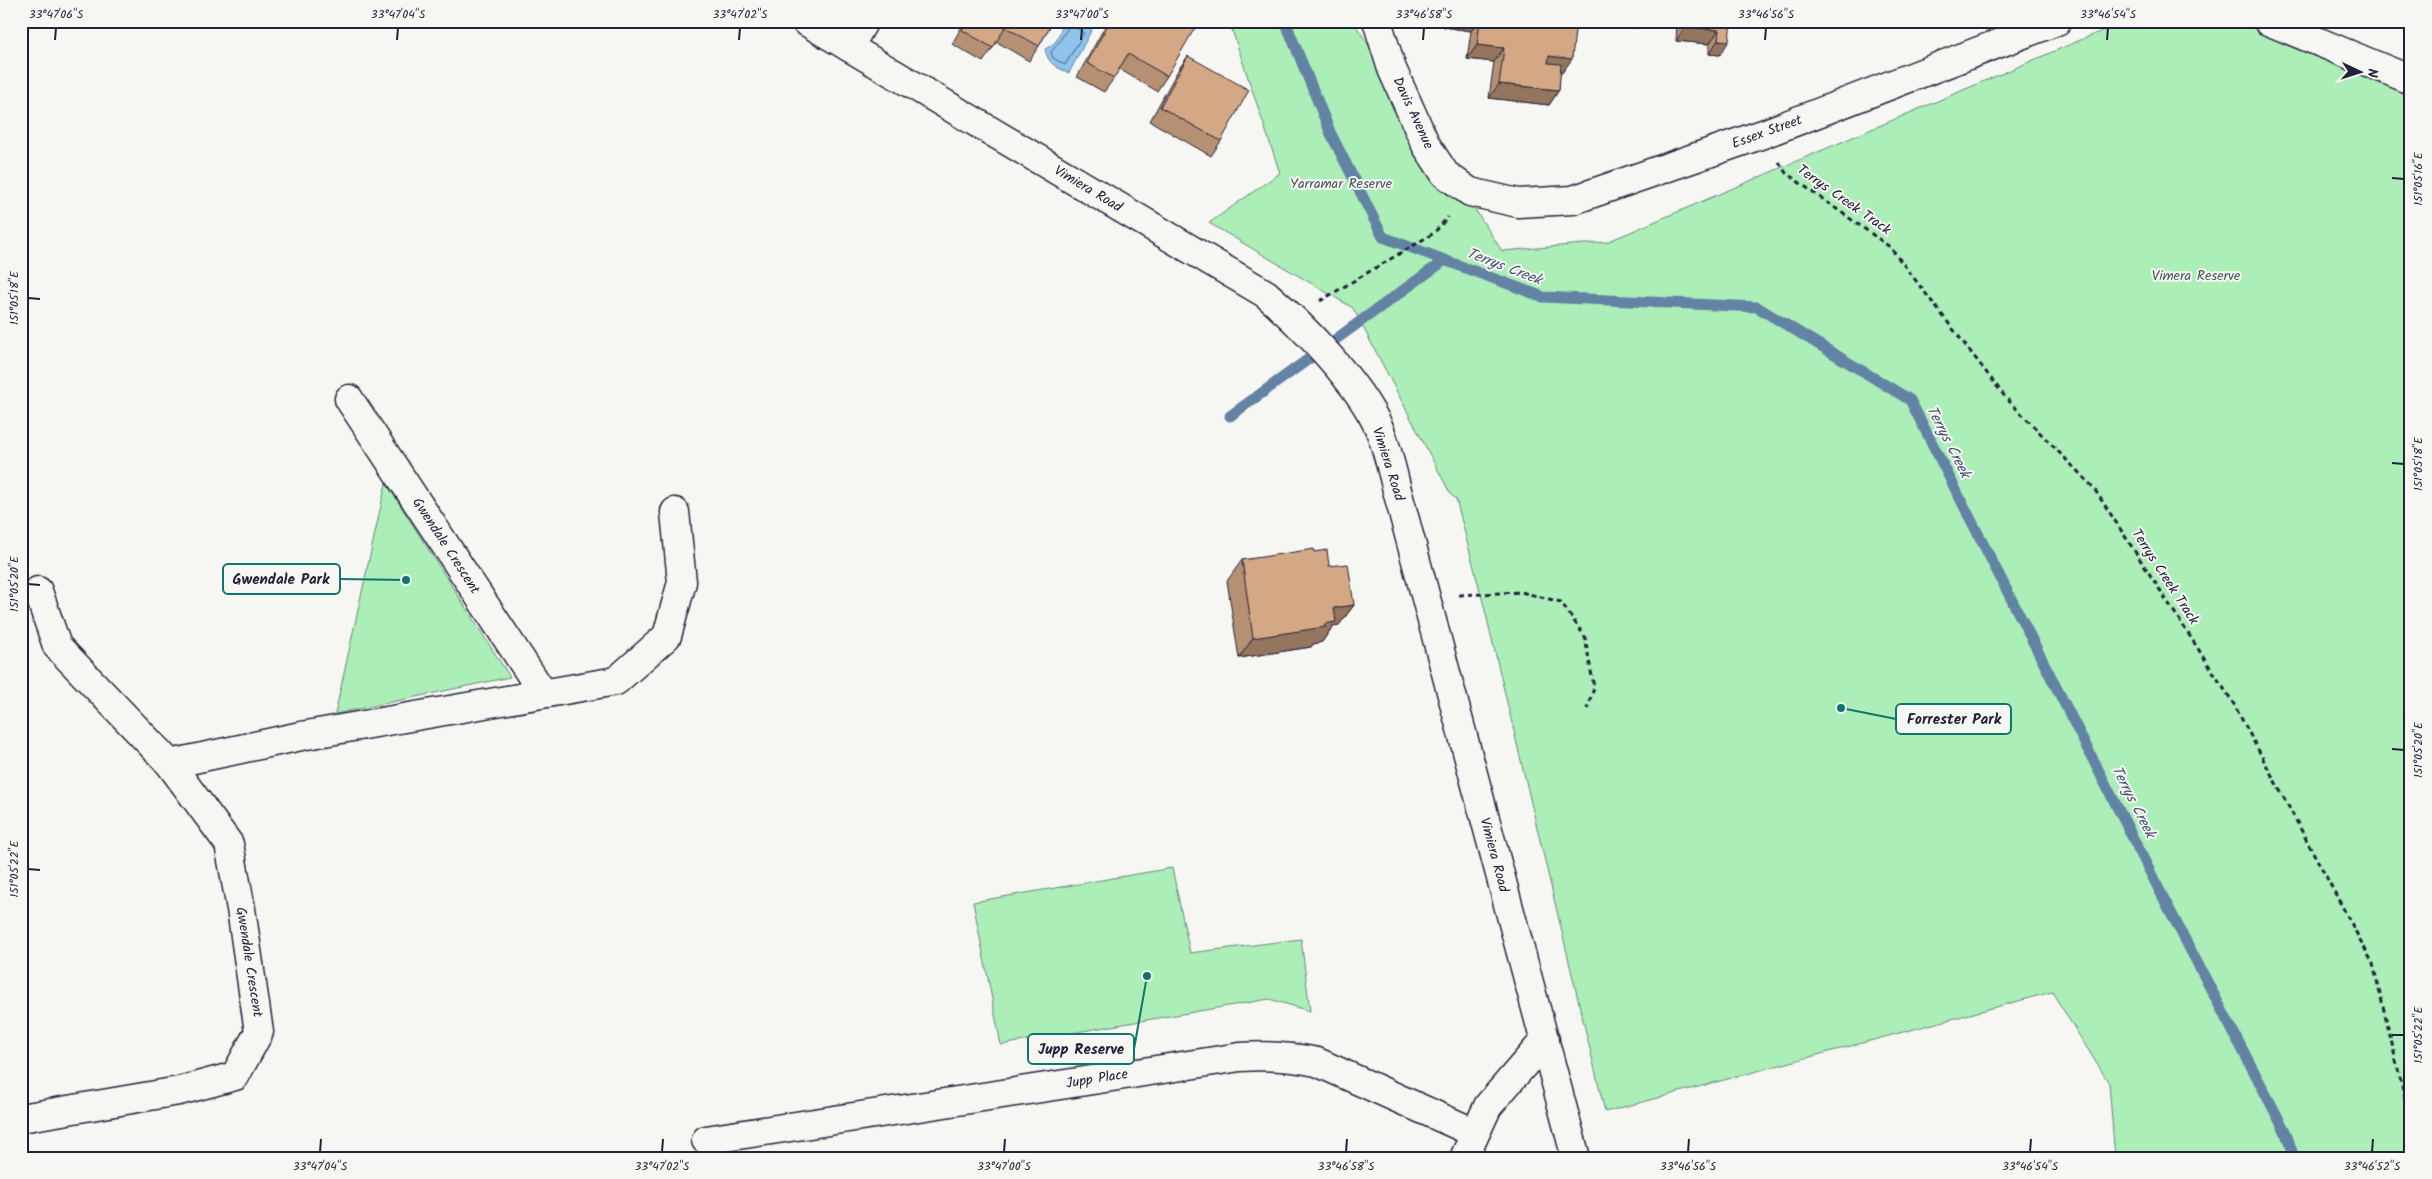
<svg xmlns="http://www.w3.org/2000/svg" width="2432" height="1179" font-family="Kalam,sans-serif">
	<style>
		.green { fill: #abeeb8; stroke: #66887a }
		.water { fill: #8ec3ec; stroke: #6383a5 }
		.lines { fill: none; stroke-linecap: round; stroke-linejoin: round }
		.shore { stroke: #4d6282; stroke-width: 1 }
		.stream { stroke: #6383a5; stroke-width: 11 }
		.street-casing { stroke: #22223b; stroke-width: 31 }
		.secondary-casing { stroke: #22223b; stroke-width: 31 }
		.path { stroke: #22223b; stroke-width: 3; stroke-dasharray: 5 4; stroke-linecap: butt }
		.street { stroke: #f6f6f2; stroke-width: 28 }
		.secondary { stroke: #f6f6f2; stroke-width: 28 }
		.wall { fill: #b69072; stroke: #22223b }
		.shaded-wall { fill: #94755d; stroke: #22223b }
		.building { fill: #d4a785; stroke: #22223b }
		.ticks { fill: none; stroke: #22223b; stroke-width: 2 }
		.labels { text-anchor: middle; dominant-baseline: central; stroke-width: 4; stroke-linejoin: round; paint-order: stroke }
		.street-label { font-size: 14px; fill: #22223b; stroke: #f6f6f2 }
		.park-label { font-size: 14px; fill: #44555a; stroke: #f6f6f2 }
		.water-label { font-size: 15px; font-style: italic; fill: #425270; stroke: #f6f6f2 }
		.leader { fill: none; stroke: #0f766e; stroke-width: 2 }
		.callout-dot { fill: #0f766e; stroke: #f6f6f2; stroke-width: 2 }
		.callout { fill: #f6f6f2; stroke: #0f766e; stroke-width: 2 }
		.callout-label { font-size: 15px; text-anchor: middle; font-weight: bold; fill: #22223b }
		.neatline { fill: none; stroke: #22223b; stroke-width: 2 }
		.ticks-label { font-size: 12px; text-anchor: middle; fill: #22223b }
	</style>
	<rect width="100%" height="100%" fill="#f6f6f2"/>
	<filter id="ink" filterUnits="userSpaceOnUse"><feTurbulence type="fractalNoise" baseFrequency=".02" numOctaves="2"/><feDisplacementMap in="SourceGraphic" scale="10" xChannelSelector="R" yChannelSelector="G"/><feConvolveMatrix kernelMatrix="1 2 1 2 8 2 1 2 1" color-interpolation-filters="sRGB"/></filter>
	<g filter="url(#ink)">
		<path class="green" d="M1229 21H1353L1502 251 1607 242 2125 21H2237L2411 95V708L2403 718 2411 725V1158H2115L2109 1083 2052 992 1605 1112 1484 606 1456 499 1451 495 1353 308 1209 223 1280 173Z
			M386 483 510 677 335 714Z
			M1172 868 1190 953 1301 939 1310 1011 1269 999 1001 1045 973 902Z"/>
		<path class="water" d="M1074 21 1092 29 1069 73C1056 67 1048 64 1045 49 1048 47 1054 44 1056 41 1062 32 1059 22 1074 21Z"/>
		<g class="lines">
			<path class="shore" d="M1071 24 1084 33 1065 65 1053 58 1051 52C1060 42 1063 34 1071 24Z"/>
			<path class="stream" d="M1285 21 1331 134 1383 237 1543 297 1757 307 1910 400 2166 903 2286 1133 2294 1158
				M1230 416 1445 260"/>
			<defs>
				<path id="street" d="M1377 21 1392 69 1426 145 1445 174 1470 192 1518 203 1573 200 1763 134 2057 21
					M2268 21 2411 80
					M849 47 864 21
					M349 399 543 693
					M170 764 301 736 616 681 667 636 682 582 675 512
					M21 1118 179 1091 235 1076 259 1032 241 909 229 844 170 764 57 646 38 591
					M706 1140 1240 1057C1267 1055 1290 1056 1317 1062L1475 1133"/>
				<path id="secondary" d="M805 21 1266 294C1304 327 1358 382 1379 428 1389 452 1394 481 1401 505L1576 1158
					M1464 1158 1488 1106 1545 1040"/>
			</defs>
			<use href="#street" class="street-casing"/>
			<use href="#secondary" class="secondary-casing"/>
			<path class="path" d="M1779 162 1786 173 1890 247 2006 398 2093 487 2232 701 2373 964 2411 1124
				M1320 301 1434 233 1448 217
				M1459 595 1521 592 1561 602 1585 637 1594 688 1587 709"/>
			<use href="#street" class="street"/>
			<use href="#secondary" class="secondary"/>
		</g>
		<path class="wall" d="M965 21H1053L1039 46 1029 61 997 42 983 62 952 44Z
			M1108 21H1188L1167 76 1157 91 1119 69 1114 78 1104 92 1077 77Z
			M1445 21H1576L1562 73H1560L1559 90 1549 105 1489 98 1494 62 1467 59 1471 31 1444 27Z
			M1673 21H1731L1720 55 1709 54V44L1676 41 1677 22Z
			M1188 56 1221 141 1211 156 1150 121 1178 70Z
			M1314 552 1329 566 1354 605 1339 625 1333 626 1322 642 1313 644 1311 647 1239 658 1227 581 1242 560Z"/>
		<path class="shaded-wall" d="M1449 21H1477L1471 31 1444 27Z
			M1584 21H1640L1635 28 1582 24Z
			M1685 27 1719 30 1709 44 1676 41Z
			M1718 40 1729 41 1720 55 1709 54Z
			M1477 45 1504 48 1494 62 1467 59Z
			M1549 56 1572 59 1562 73 1539 70Z
			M1499 84 1559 90 1549 105 1489 98Z
			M1354 605 1339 625 1333 626 1322 642 1313 644 1311 647 1239 658 1253 638 1334 608Z"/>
		<path class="building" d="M967 21H1053L1039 46 1005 27 993 48 962 30Z
			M1110 21H1188L1196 26 1167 76 1128 54 1114 78 1087 63Z
			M1480 21H1576L1572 59 1549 56 1548 63 1561 64 1559 90 1499 84 1504 48 1477 45Z
			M1686 21H1731L1729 41 1718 40 1719 30 1685 27Z
			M1188 56 1249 90 1221 141 1160 107Z
			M1314 549V552L1327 550 1329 566 1348 564 1354 605 1334 608 1336 622 1324 624 1325 627 1253 638 1242 560Z"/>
	</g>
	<path class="ticks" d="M55 40 56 28M397 40 398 28M739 40 740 28M1081 40 1082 28M1423 40 1424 28M1765 40 1766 28M2107 40 2108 28M2392 178 2404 179M28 298 40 299M2392 463 2404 464M28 584 40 585M2392 749 2404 750M28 869 40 870M2392 1035H2404M320 1152 321 1139M662 1152 663 1139M1004 1152 1005 1139M1346 1152 1347 1139M1688 1152 1689 1139M2030 1152 2031 1139M2372 1152 2373 1139"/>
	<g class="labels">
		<g class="street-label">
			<text transform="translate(1413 113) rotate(65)">Davis Avenue</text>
			<text transform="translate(1767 132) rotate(-20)">Essex Street</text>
			<text transform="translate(1088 189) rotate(31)">Vimiera Road</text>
			<text transform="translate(1844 200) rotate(35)">Terrys Creek Track</text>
			<text transform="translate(1388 464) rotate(72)">Vimiera Road</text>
			<text transform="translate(446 546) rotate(57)">Gwendale Crescent</text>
			<text transform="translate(2165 577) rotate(57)">Terrys Creek Track</text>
			<text transform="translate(1494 855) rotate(75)">Vimiera Road</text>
			<text transform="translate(249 962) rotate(81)">Gwendale Crescent</text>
			<text transform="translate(1097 1079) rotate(-9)">Jupp Place</text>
		</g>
		<g class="park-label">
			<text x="1341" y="184">Yarramar Reserve</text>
			<text x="2196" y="276">Vimera Reserve</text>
		</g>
		<g class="water-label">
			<text transform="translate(1504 267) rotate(21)">Terrys Creek</text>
			<text transform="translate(1948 442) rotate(63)">Terrys Creek</text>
			<text transform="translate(2133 802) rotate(63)">Terrys Creek</text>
		</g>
	</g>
	<path class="leader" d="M406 580L340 579M1841 708L1896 719M1147 976L1134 1049"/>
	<g class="callout-dot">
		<circle cx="406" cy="580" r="5"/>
		<circle cx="1841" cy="708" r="5"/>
		<circle cx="1147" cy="976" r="5"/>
	</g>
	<g class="callout">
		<rect x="223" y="564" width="117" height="30" rx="5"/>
		<rect x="1896" y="704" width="115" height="30" rx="5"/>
		<rect x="1028" y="1034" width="106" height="30" rx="5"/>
	</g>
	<g class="callout-label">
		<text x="281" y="584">Gwendale Park</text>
		<text x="1954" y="724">Forrester Park</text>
		<text x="1081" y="1054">Jupp Reserve</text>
	</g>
	<rect width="2432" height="1179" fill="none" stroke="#f6f6f2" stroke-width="55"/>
	<g transform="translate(2360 72) rotate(94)" stroke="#f6f6f2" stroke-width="4" paint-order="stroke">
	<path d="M0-4L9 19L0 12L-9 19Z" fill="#22223b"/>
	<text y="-8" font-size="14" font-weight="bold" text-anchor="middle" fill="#22223b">N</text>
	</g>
	<rect x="28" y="28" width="2376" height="1124" class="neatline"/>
	<g class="ticks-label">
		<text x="56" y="18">33°47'06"S</text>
		<text x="398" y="18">33°47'04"S</text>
		<text x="740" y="18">33°47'02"S</text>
		<text x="1082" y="18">33°47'00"S</text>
		<text x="1424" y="18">33°46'58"S</text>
		<text x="1766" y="18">33°46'56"S</text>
		<text x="2108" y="18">33°46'54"S</text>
		<text transform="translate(2418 179) rotate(-90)" y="4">151°05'16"E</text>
		<text transform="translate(14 298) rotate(-90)" y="4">151°05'18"E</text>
		<text transform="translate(2418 464) rotate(-90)" y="4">151°05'18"E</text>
		<text transform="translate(14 584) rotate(-90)" y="4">151°05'20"E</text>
		<text transform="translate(2418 750) rotate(-90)" y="4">151°05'20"E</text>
		<text transform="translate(14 869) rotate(-90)" y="4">151°05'22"E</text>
		<text transform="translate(2418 1035) rotate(-90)" y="4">151°05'22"E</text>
		<text x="320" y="1170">33°47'04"S</text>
		<text x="662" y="1170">33°47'02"S</text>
		<text x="1004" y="1170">33°47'00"S</text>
		<text x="1346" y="1170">33°46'58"S</text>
		<text x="1688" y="1170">33°46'56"S</text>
		<text x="2030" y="1170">33°46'54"S</text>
		<text x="2372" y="1170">33°46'52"S</text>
	</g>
</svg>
